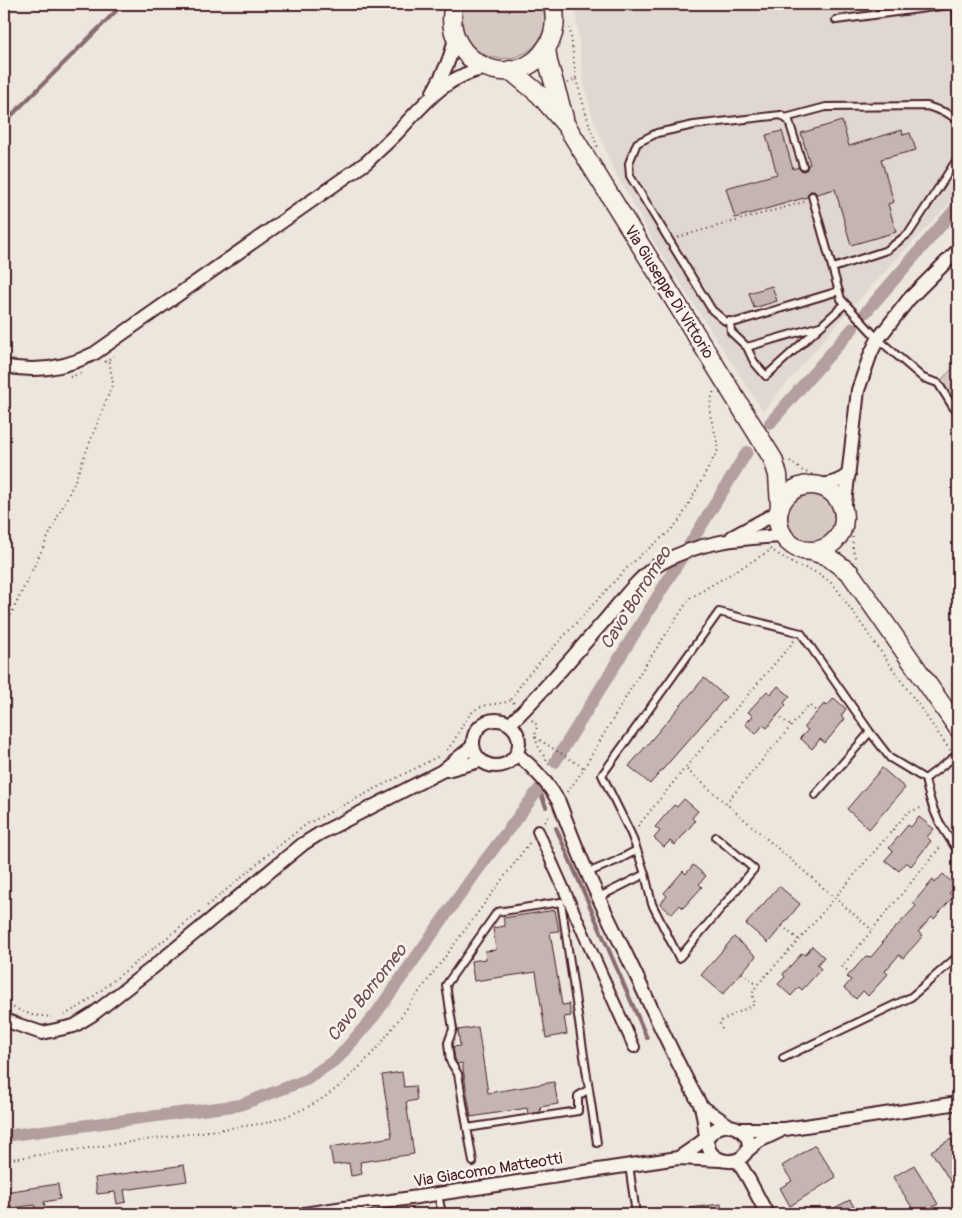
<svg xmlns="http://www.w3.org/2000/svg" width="962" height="1218" font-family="Pangolin,sans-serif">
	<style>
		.built { fill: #e0d7d0 }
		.green { fill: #d5c9c2; stroke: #907476 }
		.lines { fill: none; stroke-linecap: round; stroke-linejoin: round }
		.stream { stroke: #896c6f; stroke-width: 4 }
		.canal { stroke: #b39f9d; stroke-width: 12 }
		.building { fill: #c4b5b0; stroke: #4a1f2b }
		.service-casing { stroke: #4a1f2b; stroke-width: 10 }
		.pedestrian-casing { stroke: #4a1f2b; stroke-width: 14 }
		.minor-casing { stroke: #4a1f2b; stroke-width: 16 }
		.secondary-casing { stroke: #4a1f2b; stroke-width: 21 }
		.path { stroke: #4a1f2b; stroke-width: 2; stroke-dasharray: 1 4; stroke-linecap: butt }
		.service { stroke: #f7f3e8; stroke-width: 6 }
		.pedestrian { stroke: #f7f3e8; stroke-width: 10 }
		.minor { stroke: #f7f3e8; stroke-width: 12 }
		.secondary { stroke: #f7f3e8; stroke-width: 18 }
		.labels { text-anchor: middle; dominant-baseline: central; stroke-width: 5; stroke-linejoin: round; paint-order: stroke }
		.street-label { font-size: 16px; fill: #4a1f2b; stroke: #f7f3e8 }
		.water-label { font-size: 18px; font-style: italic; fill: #6f4c53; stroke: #f7f3e8 }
	</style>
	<rect width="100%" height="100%" fill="#ece6dd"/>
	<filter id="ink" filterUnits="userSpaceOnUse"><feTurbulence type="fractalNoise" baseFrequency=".02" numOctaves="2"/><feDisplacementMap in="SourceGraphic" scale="10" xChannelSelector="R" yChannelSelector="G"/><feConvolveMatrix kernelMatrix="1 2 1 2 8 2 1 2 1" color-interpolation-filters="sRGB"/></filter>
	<g filter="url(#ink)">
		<path class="built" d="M575 4H958V194L850 309 763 411 655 244 611 164 591 112 584 83Z"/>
		<path class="green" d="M463 4H545C545 9 546 14 546 19 542 71 466 71 462 23 461 16 460 10 463 4Z
			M958 363V403L938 383Z
			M785 518a26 26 0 1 1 52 0a26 26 0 1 1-52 0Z"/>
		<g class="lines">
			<path class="stream" d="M4 123 123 4
				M539 789 546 807
				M556 828 647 1038"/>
			<path class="canal" d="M866 312 958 206
				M770 423 853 328
				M555 762 747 452
				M4 1136 240 1105 306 1080 338 1058 375 1015 477 871 539 789"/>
		</g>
		<path class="building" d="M842 121 849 146 902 130 903 135 910 133 916 150 881 159 894 202 888 204 896 232 851 245 835 189 817 194 814 191H810L807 197 735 218 726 188 777 174 766 135 782 131 793 169 798 167 800 170 804 171 807 169 808 165 810 164 801 133Z
			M772 286 777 301 754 308 749 293Z
			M704 678 726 697 650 784 629 766Z
			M778 686 790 696 784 703 786 705 767 728 763 725 756 734 745 724 753 716 748 712 767 691 771 694Z
			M834 698 846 709 841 716 845 719 825 743 820 739 812 749 800 738 808 730 804 727 824 704 827 706Z
			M882 768 905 788 869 829 847 809Z
			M684 799 698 811 692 818 695 821 675 845 670 841 664 847 654 838 660 831 655 827 674 805 677 807Z
			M919 817 934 829 927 837 931 841 911 866 906 862 899 871 885 860 893 851 889 848 908 825 911 827Z
			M693 865 706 876 699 884 702 887 683 908 680 905 672 914 660 904 667 896 664 893 683 871 686 874Z
			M943 874 956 886 949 893 953 897 934 919 932 917 918 932 923 936 903 958 899 955 885 971 888 974 868 996 863 991 856 999 844 988 851 980 847 977 866 956 871 957 883 943 882 942 916 906 913 903 933 880 935 883Z
			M779 886 800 904 768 943 746 924Z
			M555 910 559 931 550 932 562 1005 569 1004 571 1016 564 1017 567 1034 546 1038 536 972 474 981 471 961 486 959 485 951 496 950 493 928 505 926 503 918Z
			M734 937 756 956 723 994 701 975Z
			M812 946 824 957 817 965 821 969 802 990 799 987 791 996 778 984 785 977 783 974 802 953 805 955Z
			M478 1027 488 1093 554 1082 558 1104 540 1107 541 1112 528 1114 527 1108 471 1117 462 1063 457 1064 455 1059 453 1047 460 1046 458 1030Z
			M402 1072 404 1087 415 1086 417 1100 406 1102 414 1154 360 1162 362 1174 351 1176 349 1163 333 1165 330 1147 392 1137 382 1075Z
			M951 1139 958 1150V1193L931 1151Z
			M815 1145 836 1177 790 1206 780 1188 792 1181 782 1166Z
			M184 1165 187 1181 124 1190 126 1202 117 1204 115 1192 97 1194 95 1178Z
			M914 1165 938 1204 922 1214H916L893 1177Z
			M58 1184 60 1199 44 1202 46 1214H36L35 1205 4 1209V1192Z
			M850 1200 858 1214H822Z
			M721 1204 722 1214H689V1208Z"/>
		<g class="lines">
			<defs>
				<path id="service" d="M958 4H956L958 33
					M836 20 956 4
					M785 118 826 107 927 106 947 113 958 120
					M803 166 789 121 781 115 694 125 657 133 637 143 629 163 630 176 712 310 725 321 736 322 839 291
					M812 196 841 299 878 339 923 378 938 383 953 407 958 412
					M833 268 887 250 909 233 958 158
					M730 321 731 332 747 347 754 362 766 376 845 304
					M747 347 820 326
					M958 754 925 779C932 812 939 824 958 851
					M815 795 870 732 890 758 925 779
					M587 873 616 861 637 850 631 834 602 775 719 612 801 633 870 732
					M645 874 652 904 679 958 754 869 716 837
					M599 897 645 874 637 850
					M783 1058 911 997 958 956
					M467 1128 578 1111V1096L589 1089
					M473 1162 458 1074 450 1061 448 1043 453 1029 446 985 497 912 561 902 597 1143
					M629 1165 636 1214
					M438 1194 442 1214"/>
				<path id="pedestrian" d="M538 831 634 1047"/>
				<path id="minor" d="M433 92C443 74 452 57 455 36
					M4 366C36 373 66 368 95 353L367 162C376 153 386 144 395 135 423 106 444 75 487 68
					M819 485C831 484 839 482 849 474
					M844 512 858 390 871 353 878 339 909 299 958 250
					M732 537 778 512
					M473 743a23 23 0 1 1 46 0a23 23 0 1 1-46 0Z
					M510 724C544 691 574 655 605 620 622 600 639 576 661 563 700 541 740 538 783 536
					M517 754C534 768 548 782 559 802 568 826 577 849 587 872 602 907 620 941 636 975 655 1016 674 1057 696 1097 698 1100 700 1103 701 1107 705 1118 705 1147 712 1154 721 1163 737 1164 745 1154 757 1140 738 1123 724 1126 715 1127 712 1133 706 1138 697 1146 687 1152 678 1158
					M447 770 480 761
					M4 1020 42 1033 74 1026 92 1015 151 969 303 844 319 834 442 771 473 746
					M701 1106 730 1126
					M740 1129H785L958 1103
					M748 1150 759 1141 780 1131
					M737 1160 748 1178 767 1214
					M304 1214 678 1158 720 1160"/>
				<path id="secondary" d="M454 4C439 63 518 98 548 45 556 32 556 18 553 4
					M546 48 548 62 564 118
					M510 70 540 95 566 125 773 459 778 475 780 506
					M778 518a33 33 0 1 1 66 0a33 33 0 1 1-66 0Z
					M811 551 827 556 850 573 958 728"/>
			</defs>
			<use href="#service" class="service-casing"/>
			<use href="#pedestrian" class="pedestrian-casing"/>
			<use href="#minor" class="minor-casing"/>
			<use href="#secondary" class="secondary-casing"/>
			<path class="path" d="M576 79 590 127 598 148
				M568 83 576 79 570 28
				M678 237 804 202
				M105 362 115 355
				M70 377 82 373
				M790 461 801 470 813 475
				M852 522 853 551 857 559
				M770 549 797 566 809 569 821 575 834 585 950 750
				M4 629 74 483 113 383 109 360
				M794 641 685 768 872 930 942 845
				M514 703 511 700 525 678 627 568 642 554 670 531 680 520 718 450 716 436 710 415V404L714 390
				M777 715 791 726
				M532 720 537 725 535 737 584 768
				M535 737 538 746 551 768
				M447 750C450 746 454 742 456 737 463 725 467 714 480 707 490 703 501 705 511 700
				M567 792 578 778 642 670 690 598 771 550
				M726 803 809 705 817 712
				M545 822 551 814
				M638 826 685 768
				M207 906 277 847 307 824 441 755
				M782 926 799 940
				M742 973 757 985
				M851 973 842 967 872 930
				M4 1004 32 1015 52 1017
				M64 1015 84 1004 203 909
				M722 1029 719 1022 755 1004 752 994 757 985 799 940 908 812 924 807
				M4 1160 266 1123C284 1117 303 1111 320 1100 344 1085 364 1063 382 1042L530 842"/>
			<use href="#service" class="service"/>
			<use href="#pedestrian" class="pedestrian"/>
			<use href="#minor" class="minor"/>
			<use href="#secondary" class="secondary"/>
		</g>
	</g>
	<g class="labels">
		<g class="street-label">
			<text transform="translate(669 292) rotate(58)">Via Giuseppe Di Vittorio</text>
			<text transform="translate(488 1170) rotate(-9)">Via Giacomo Matteotti</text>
		</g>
		<g class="water-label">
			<text transform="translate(636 598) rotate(-58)">Cavo Borromeo</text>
			<text transform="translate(367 993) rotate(-52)">Cavo Borromeo</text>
		</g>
	</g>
	<rect width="962" height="1218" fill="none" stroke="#f7f3e8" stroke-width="20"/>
	<rect x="10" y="10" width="942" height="1198" fill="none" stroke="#4a1f2b" stroke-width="2" filter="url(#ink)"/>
</svg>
